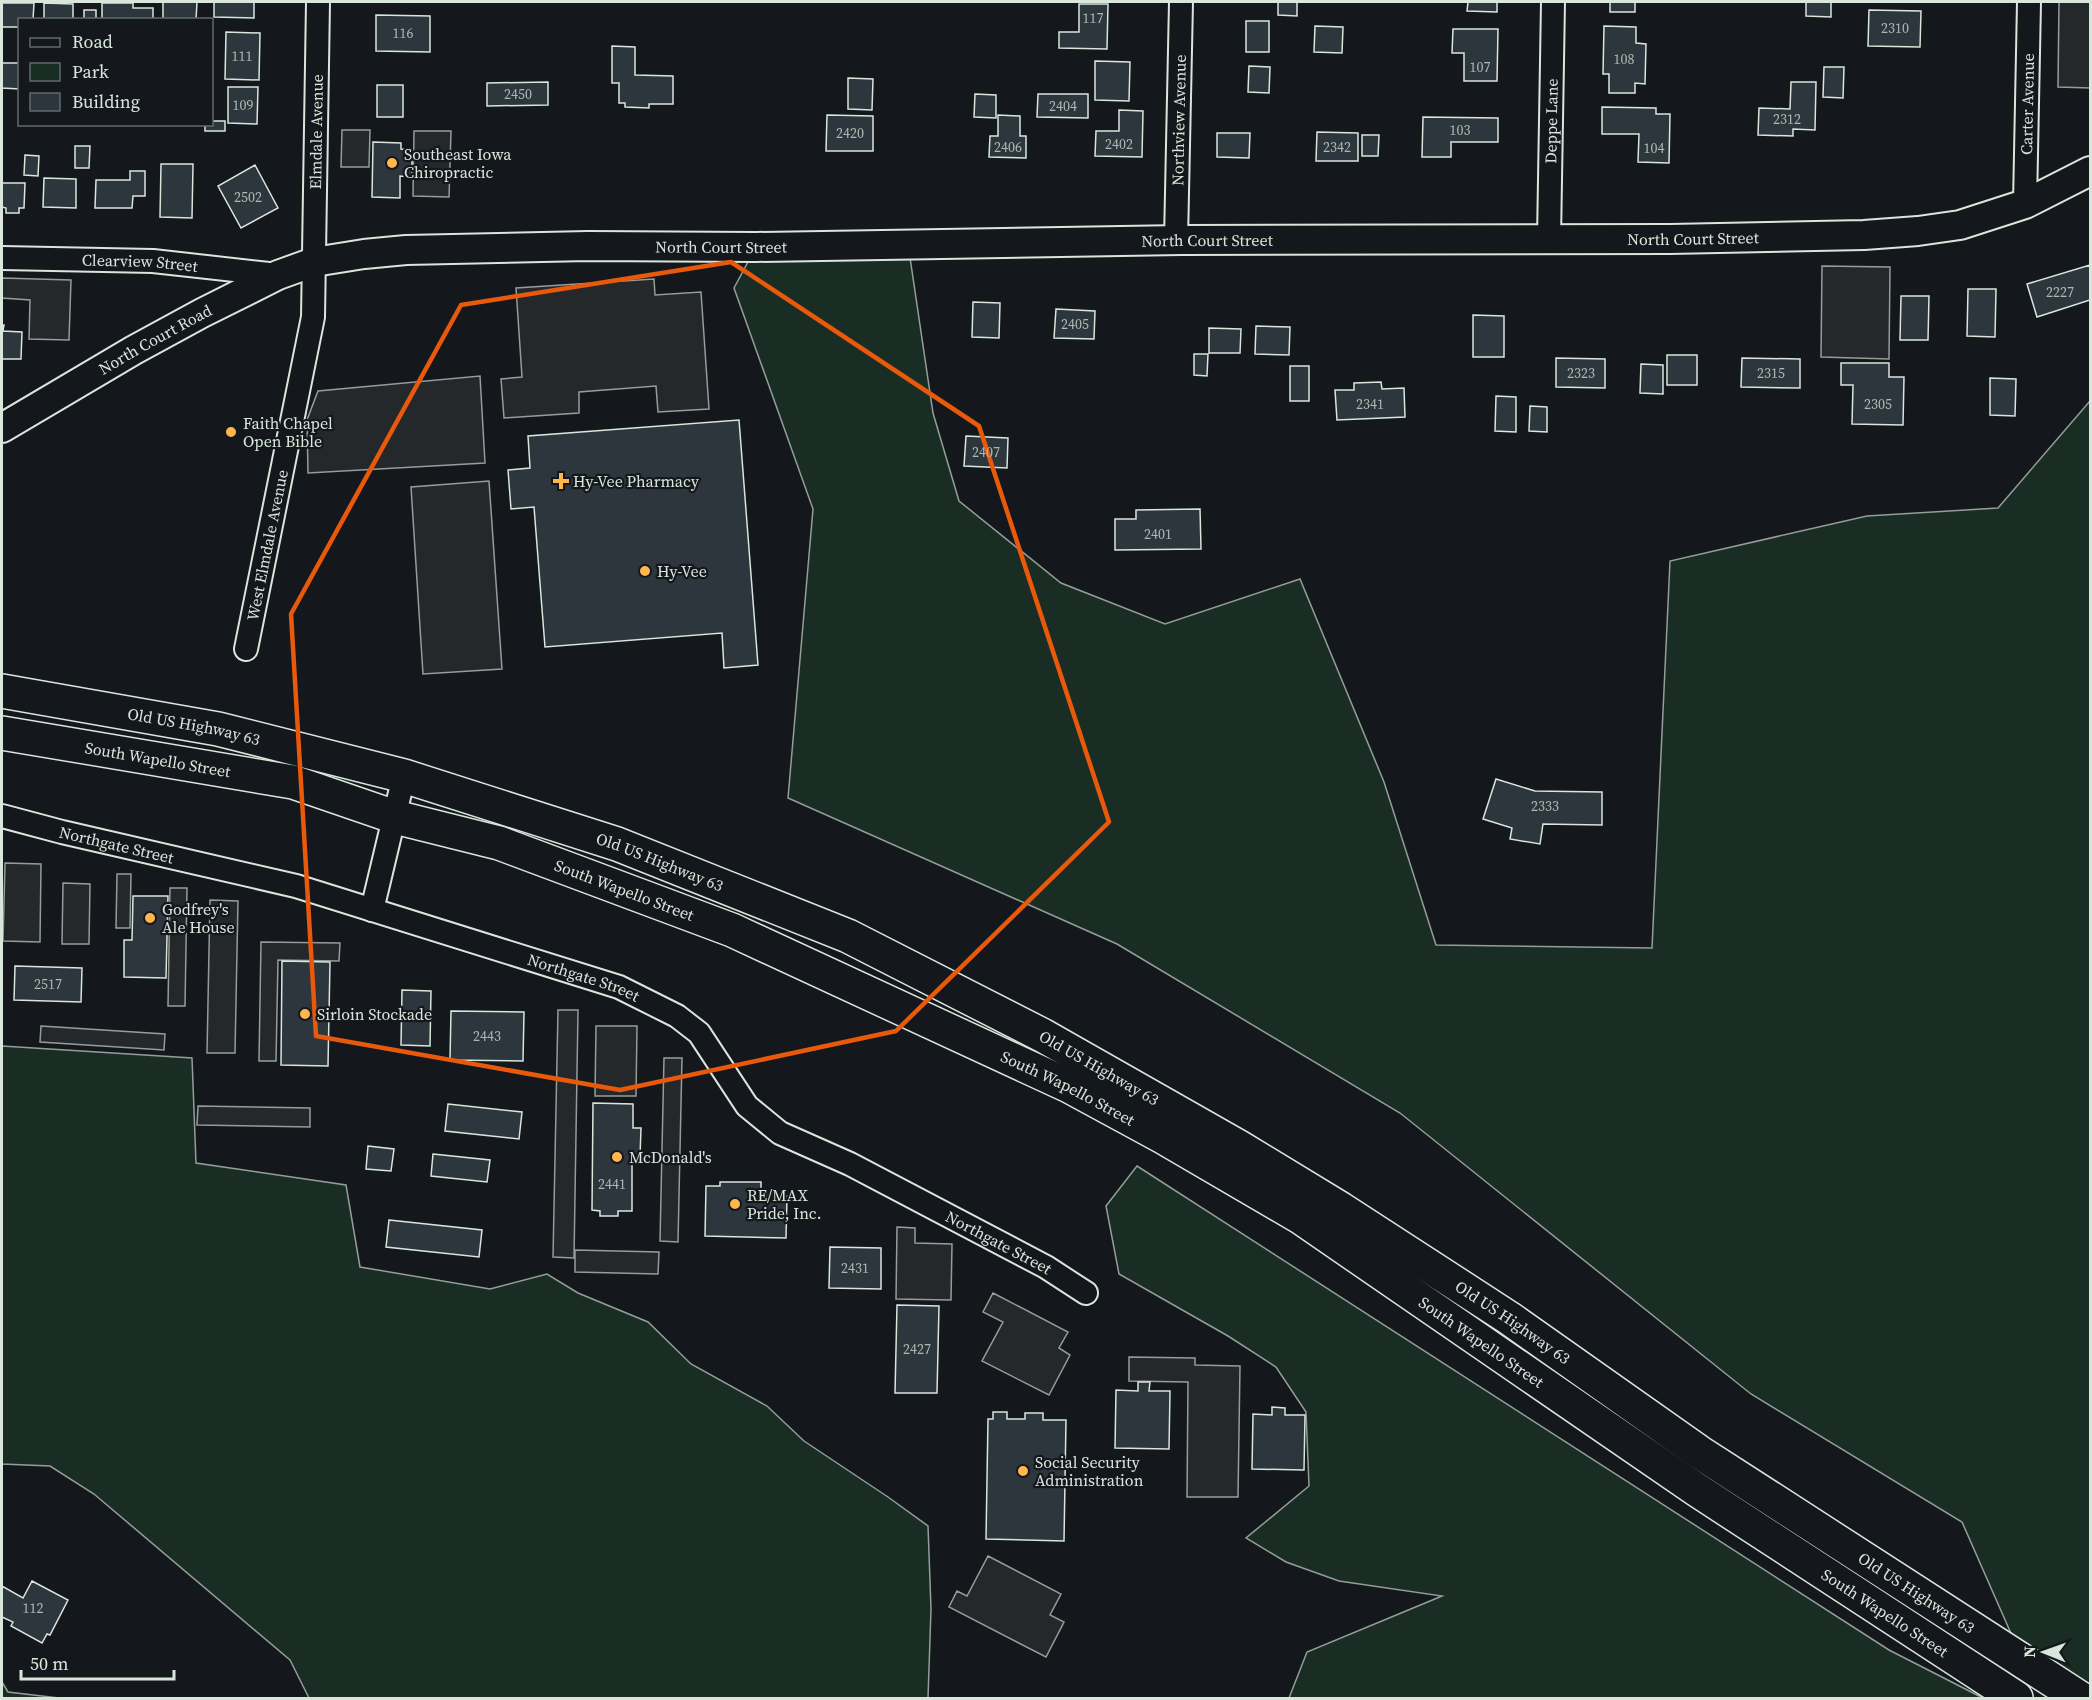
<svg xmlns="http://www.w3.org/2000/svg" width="2092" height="1700" font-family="'Source Serif 4',serif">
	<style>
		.green { fill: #1a2d24; stroke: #939e99; stroke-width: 1.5 }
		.parking { fill: #24282b; stroke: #939e99; stroke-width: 1.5 }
		.building { fill: #2c363c; stroke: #d8e6dc; stroke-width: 1.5 }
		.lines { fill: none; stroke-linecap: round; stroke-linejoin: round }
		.minor-casing { stroke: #d8e6dc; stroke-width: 26 }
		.major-casing { stroke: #d8e6dc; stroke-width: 32 }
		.highway-casing { stroke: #d8e6dc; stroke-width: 36 }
		.minor { stroke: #14181c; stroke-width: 22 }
		.major { stroke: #14181c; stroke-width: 28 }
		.highway { stroke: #14181c; stroke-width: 33 }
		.marked { fill: none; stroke: #e8590c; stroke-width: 4.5; stroke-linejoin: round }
		.poi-dot { fill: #ffb74d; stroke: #14181c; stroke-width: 2 }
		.labels { text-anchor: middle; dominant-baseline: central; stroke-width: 4.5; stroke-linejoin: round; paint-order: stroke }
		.number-label { font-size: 14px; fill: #adbab4 }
		.street-label { font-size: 16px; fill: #d8e6dc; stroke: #14181c }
		.poi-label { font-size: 16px; fill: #d8e6dc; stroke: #14181c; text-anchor: start }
	</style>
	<rect width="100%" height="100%" fill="#14181c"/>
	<path class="green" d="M908 244 933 413 959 501 1061 583 1165 624 1300 579 1384 782 1436 945 1652 948 1670 561 1867 516 1998 508 2090 401V1698L2024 1663 1962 1522 1751 1394 1400 1113 1117 944 788 798 813 509 734 288 756 247Z
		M2 1046 192 1058 196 1163 346 1185 360 1267 490 1289 547 1274 578 1293 648 1322 691 1364 767 1406 804 1441 888 1497 928 1526 931 1609 928 1698H309L290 1660 94 1494 50 1466 2 1464Z
		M1137 1166 1889 1650 1983 1698H1289L1307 1652 1442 1596 1339 1581 1286 1562 1246 1538 1309 1486 1306 1412 1276 1367 1228 1336 1119 1274 1106 1206Z
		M2 1682 8 1692 59 1698H2Z"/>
	<path class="parking" d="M2059 2H2090V88L2058 87Z
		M342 130H370L369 167H341Z
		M414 131H451L449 197 413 196Z
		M1822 266 1890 267 1889 359 1821 357Z
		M2 278 71 280 69 340 29 339 30 300 2 298Z
		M654 279 655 295 701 292 709 409 658 412 656 386 579 392V413L504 418 501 379 522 377 516 288Z
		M480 376 485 463 308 473 307 420 318 391Z
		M489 481 502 669 423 674 411 487Z
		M5 863 41 864 40 942 3 941Z
		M117 874H131L130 928H116Z
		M63 883 90 884 89 944H62Z
		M170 888H187L185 1006H168Z
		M210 900 238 901 235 1053H207Z
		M261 942 340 943 339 961 278 960 276 1061H259Z
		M558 1010H578L574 1258 553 1257Z
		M41 1026 165 1034 164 1050 40 1042Z
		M596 1026H637L636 1096H595Z
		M664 1058H682L678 1242 660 1241Z
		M198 1106 310 1108V1127L197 1125Z
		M897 1227 915 1228V1243L952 1244 951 1300 896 1299Z
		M575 1250 659 1252 658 1274 575 1272Z
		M993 1293 1068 1332 1059 1348 1070 1355 1049 1395 982 1361 1003 1322 983 1312Z
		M1129 1357 1195 1358V1365L1240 1366 1238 1497H1187L1188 1382 1129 1381Z
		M988 1556 1061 1594 1050 1615 1064 1622 1046 1657 949 1607 957 1591 967 1596Z"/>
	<path class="building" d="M163 2H197L196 20H163Z
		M214 2H254V18L214 17Z
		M1278 2H1297V16L1278 15Z
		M1468 2H1497V12L1467 11Z
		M1610 2H1635V12H1610Z
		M1806 2H1831V17L1806 16Z
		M2 3H34L33 20H20V27H2Z
		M44 3 73 4V20H44Z
		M102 3H133V8H153V20H102Z
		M1079 4H1108L1107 49 1059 48V32H1079Z
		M84 10H96V20H84Z
		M1869 10 1921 11 1920 47 1868 46Z
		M376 15 430 16V52L376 51Z
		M1246 21H1269V52H1246Z
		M1315 26 1343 27 1342 53 1314 52Z
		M1604 26 1636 27V43L1646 44 1645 84 1635 83V93H1609V74H1603Z
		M1453 29H1498L1497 81H1464V53H1452Z
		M226 32 260 33 259 80 225 79Z
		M612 46 635 47V75L673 76V104H649V108L625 107V103H619V83H612Z
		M1095 61 1130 62 1129 101 1095 100Z
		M2 63H20V89L2 88Z
		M1249 66 1270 67 1269 93 1248 92Z
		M1824 67H1844L1843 98 1823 97Z
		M848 78 873 79 872 110 848 109Z
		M548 82V105L487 106V83Z
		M1791 82H1816L1815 130 1793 129V136L1758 135 1759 108 1790 109Z
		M377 85H403V117H377Z
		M228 87H258L257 124 228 123Z
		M975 94 996 95V118L974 117Z
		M1038 94H1088V118L1037 117Z
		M1602 107 1656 108V114H1670L1669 163 1638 162 1639 134H1602Z
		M1119 110 1143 111 1142 157 1095 156 1096 131H1119Z
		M827 115 873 116V151H826Z
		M998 115 1020 116V136H1026V158L989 157 990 136H998Z
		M1423 117 1498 118V142H1451V157H1422Z
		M212 121H225V131H205V124H212Z
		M1317 132 1358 133V161H1316Z
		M1217 133H1250L1249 158 1217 157Z
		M1362 135H1379L1378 156H1362Z
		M373 142 401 143V149L412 150V177L400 176V198L372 197Z
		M75 146H90L89 168H75Z
		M25 155 39 156 38 176 24 175Z
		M161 164H193L192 218 160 217Z
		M255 165 278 208 241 228 218 186Z
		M130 171H145V196H133L132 208H95L96 180H130Z
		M44 178 76 179V208L43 207Z
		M2 183H25L24 208H19V213H6V208L2 207Z
		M2090 265V300L2037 317 2027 284Z
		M1968 289H1996L1995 337 1967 336Z
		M1901 296H1929L1928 340H1900Z
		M973 302 1000 303 999 338 972 337Z
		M1056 309 1095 311 1094 339 1054 338Z
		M1473 315 1504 316V357H1473Z
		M2 325H4L3 331 22 332 21 359H2V364Z
		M1256 326 1290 327 1289 355 1255 354Z
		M1209 328 1241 329 1240 353H1209Z
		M1194 354H1208L1207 376 1194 375Z
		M1667 355H1697V385H1667Z
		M1556 358 1605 359V388L1556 387Z
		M1742 358 1800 359V388L1741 387Z
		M1841 363H1889V377H1904L1903 425 1852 424 1853 385H1841Z
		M1641 364 1663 365V394L1640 393Z
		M1290 366H1309V401H1290Z
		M1990 378 2016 379 2015 416 1990 415Z
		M1381 382 1382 389 1404 388 1405 417 1337 420 1335 390H1354V383Z
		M1496 396 1516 397V432L1495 431Z
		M1530 406 1547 407V432L1529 431Z
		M739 420 758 665 724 668 722 633 545 647 534 507 511 509 508 470 530 468 528 436Z
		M966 436 1008 438 1007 468 964 466Z
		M1200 509 1201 549 1115 550V519H1136V510Z
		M1496 779 1535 791 1602 792V825L1543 824 1540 844 1510 839 1512 828 1483 819Z
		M133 896H168L166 978 124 977V940H132Z
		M282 961 330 962 328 1066 281 1065Z
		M15 966 82 968 81 1002 14 1000Z
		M402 990 431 991 430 1046 401 1045Z
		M451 1011 524 1012 523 1061 450 1060Z
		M593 1103 633 1104V1128H641L640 1157H632V1211H618V1216H600V1211L592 1210Z
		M448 1104 522 1112 519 1139 445 1131Z
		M368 1146 394 1149 391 1171 366 1169Z
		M433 1154 490 1160 487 1182 431 1176Z
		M720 1182H761V1195L787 1196 786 1238 705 1236 706 1186H720Z
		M389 1220 482 1230 479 1257 386 1247Z
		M830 1247 881 1248V1289L829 1288Z
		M897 1305 939 1306 937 1393H895Z
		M1138 1382H1150L1149 1391H1170L1169 1449 1115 1448 1116 1390 1138 1391Z
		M1272 1407 1285 1408V1415H1305L1304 1470 1252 1469 1253 1414 1272 1415Z
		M993 1412H1007V1419H1025V1413H1043V1420H1066L1064 1541 986 1539 988 1419H993Z
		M32 1581 68 1600 50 1635 47 1634 42 1643 11 1626 13 1622 2 1617V1586L23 1598Z"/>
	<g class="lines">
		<defs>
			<g id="minor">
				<path id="s1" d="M2025 204 2029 2"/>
				<path id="s2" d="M1549 239 1553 2"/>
				<path id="s3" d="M1176 240 1181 2"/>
				<path id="s4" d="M2 258 153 261 278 275"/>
				<path id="s5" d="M246 649 313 317 318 2"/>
				<path id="s6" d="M2 816 62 832 296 886 619 987 677 1016 699 1033 747 1106 780 1133 850 1164 1046 1267 1086 1293"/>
				<path d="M372 910 404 776"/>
			</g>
			<g id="major">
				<path id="s7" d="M2 428 134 350 202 313 278 275 314 262 364 254 406 250 588 246 756 247 1181 240 1670 239 1864 235 1918 231 1960 225 2025 204 2090 171"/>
			</g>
			<g id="highway">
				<path id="s8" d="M2 691 218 729 404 776 617 844 848 936 1042 1035 1239 1147 1341 1209 1509 1318 1699 1452 2080 1698"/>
				<path id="s9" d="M2 733 293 782 395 817 499 843 732 930 1069 1086 1163 1137 1300 1217 1697 1490 2016 1698"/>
			</g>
		</defs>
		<use href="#minor" class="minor-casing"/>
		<use href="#major" class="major-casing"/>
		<use href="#highway" class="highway-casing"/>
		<use href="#minor" class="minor"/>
		<use href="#major" class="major"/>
		<use href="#highway" class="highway"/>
	</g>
	<path class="marked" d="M731 262 979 426 1109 822 896 1031 620 1090 316 1036 291 614 461 305Z"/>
	<g class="poi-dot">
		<circle cx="392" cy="163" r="6"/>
		<circle cx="231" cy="432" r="6"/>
		<path d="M558 472h6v6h6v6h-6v6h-6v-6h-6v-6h6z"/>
		<circle cx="645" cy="571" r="6"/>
		<circle cx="150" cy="918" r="6"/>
		<circle cx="305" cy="1014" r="6"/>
		<circle cx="617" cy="1157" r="6"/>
		<circle cx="735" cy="1204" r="6"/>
		<circle cx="1023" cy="1471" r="6"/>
	</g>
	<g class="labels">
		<g class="number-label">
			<text x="1093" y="18">117</text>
			<text x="1895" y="28">2310</text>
			<text x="403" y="33">116</text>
			<text x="242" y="56">111</text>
			<text x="1624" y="59">108</text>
			<text x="1480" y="67">107</text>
			<text x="518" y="94">2450</text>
			<text x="243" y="105">109</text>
			<text x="1063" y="106">2404</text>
			<text x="1787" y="119">2312</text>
			<text x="1460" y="130">103</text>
			<text x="850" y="133">2420</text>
			<text x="1119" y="144">2402</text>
			<text x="1008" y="147">2406</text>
			<text x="1337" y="147">2342</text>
			<text x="1654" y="148">104</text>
			<text x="248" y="197">2502</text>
			<text x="2060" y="292">2227</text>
			<text x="1075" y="324">2405</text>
			<text x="1581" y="373">2323</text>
			<text x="1771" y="373">2315</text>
			<text x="1370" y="404">2341</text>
			<text x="1878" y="404">2305</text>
			<text x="986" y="452">2407</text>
			<text x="1158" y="534">2401</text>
			<text x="1545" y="806">2333</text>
			<text x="48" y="984">2517</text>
			<text x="487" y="1036">2443</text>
			<text x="612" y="1184">2441</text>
			<text x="855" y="1268">2431</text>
			<text x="917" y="1349">2427</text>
			<text x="33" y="1608">112</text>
		</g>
		<g class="street-label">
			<text stroke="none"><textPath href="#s1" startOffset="100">Carter Avenue</textPath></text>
			<text stroke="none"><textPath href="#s2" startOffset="118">Deppe Lane</textPath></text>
			<text stroke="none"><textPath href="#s3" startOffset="120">Northview Avenue</textPath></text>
			<text stroke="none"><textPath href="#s5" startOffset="524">Elmdale Avenue</textPath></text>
			<text stroke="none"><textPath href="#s7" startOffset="1734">North Court Street</textPath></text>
			<text stroke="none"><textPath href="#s7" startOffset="1248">North Court Street</textPath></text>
			<text stroke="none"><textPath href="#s7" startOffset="762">North Court Street</textPath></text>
			<text stroke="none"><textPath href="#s4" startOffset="138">Clearview Street</textPath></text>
			<text stroke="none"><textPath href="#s7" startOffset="177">North Court Road</textPath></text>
			<text stroke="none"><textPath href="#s5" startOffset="106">West Elmdale Avenue</textPath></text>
			<text stroke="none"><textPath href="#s8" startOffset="195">Old US Highway 63</textPath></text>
			<text stroke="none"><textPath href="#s9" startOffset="158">South Wapello Street</textPath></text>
			<text stroke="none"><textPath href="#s6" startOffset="118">Northgate Street</textPath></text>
			<text stroke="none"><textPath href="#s8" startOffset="681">Old US Highway 63</textPath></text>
			<text stroke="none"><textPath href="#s9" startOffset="644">South Wapello Street</textPath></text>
			<text stroke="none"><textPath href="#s6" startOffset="604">Northgate Street</textPath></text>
			<text stroke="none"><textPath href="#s8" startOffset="1167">Old US Highway 63</textPath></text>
			<text stroke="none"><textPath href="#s9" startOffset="1130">South Wapello Street</textPath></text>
			<text stroke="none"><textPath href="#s6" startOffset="1108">Northgate Street</textPath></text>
			<text stroke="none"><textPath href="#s8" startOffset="1653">Old US Highway 63</textPath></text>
			<text stroke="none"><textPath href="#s9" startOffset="1616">South Wapello Street</textPath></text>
			<text stroke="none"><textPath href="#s8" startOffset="2139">Old US Highway 63</textPath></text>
			<text stroke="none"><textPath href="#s9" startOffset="2102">South Wapello Street</textPath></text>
		</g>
		<g class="poi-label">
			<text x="404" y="154">Southeast Iowa<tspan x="404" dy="18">Chiropractic</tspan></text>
			<text x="243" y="423">Faith Chapel<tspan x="243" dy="18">Open Bible</tspan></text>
			<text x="573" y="481">Hy-Vee Pharmacy</text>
			<text x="657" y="571">Hy-Vee</text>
			<text x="162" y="909">Godfrey's<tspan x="162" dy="18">Ale House</tspan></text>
			<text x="317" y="1014">Sirloin Stockade</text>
			<text x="629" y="1157">McDonald's</text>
			<text x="747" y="1195">RE/MAX<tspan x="747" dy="18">Pride, Inc.</tspan></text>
			<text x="1035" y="1462">Social Security<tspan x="1035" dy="18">Administration</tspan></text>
		</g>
	</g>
	<rect width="2092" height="1700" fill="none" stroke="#d8e6dc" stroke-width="6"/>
	<rect x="18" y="18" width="195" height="108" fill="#14181c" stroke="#626a69" stroke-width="1.5"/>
	<rect x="30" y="38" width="30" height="9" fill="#14181c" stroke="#626a69" stroke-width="1.5"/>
	<text x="72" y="48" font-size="18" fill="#d8e6dc">Road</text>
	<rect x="30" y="63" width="30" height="18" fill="#1a2d24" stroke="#626a69" stroke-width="1.5"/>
	<text x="72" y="78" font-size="18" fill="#d8e6dc">Park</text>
	<rect x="30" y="93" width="30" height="18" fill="#2c363c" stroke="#626a69" stroke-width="1.5"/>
	<text x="72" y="108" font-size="18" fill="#d8e6dc">Building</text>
	<g transform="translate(2044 1652) rotate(271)" stroke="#14181c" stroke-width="4.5" paint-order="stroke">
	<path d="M0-4.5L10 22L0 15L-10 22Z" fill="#d8e6dc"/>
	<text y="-9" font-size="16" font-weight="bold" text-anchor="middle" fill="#d8e6dc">N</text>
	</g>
	<path d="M21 1670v9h153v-9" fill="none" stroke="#d8e6dc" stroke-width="3"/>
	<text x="30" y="1670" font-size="18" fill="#d8e6dc" stroke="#14181c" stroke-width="4.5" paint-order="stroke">50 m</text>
</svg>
